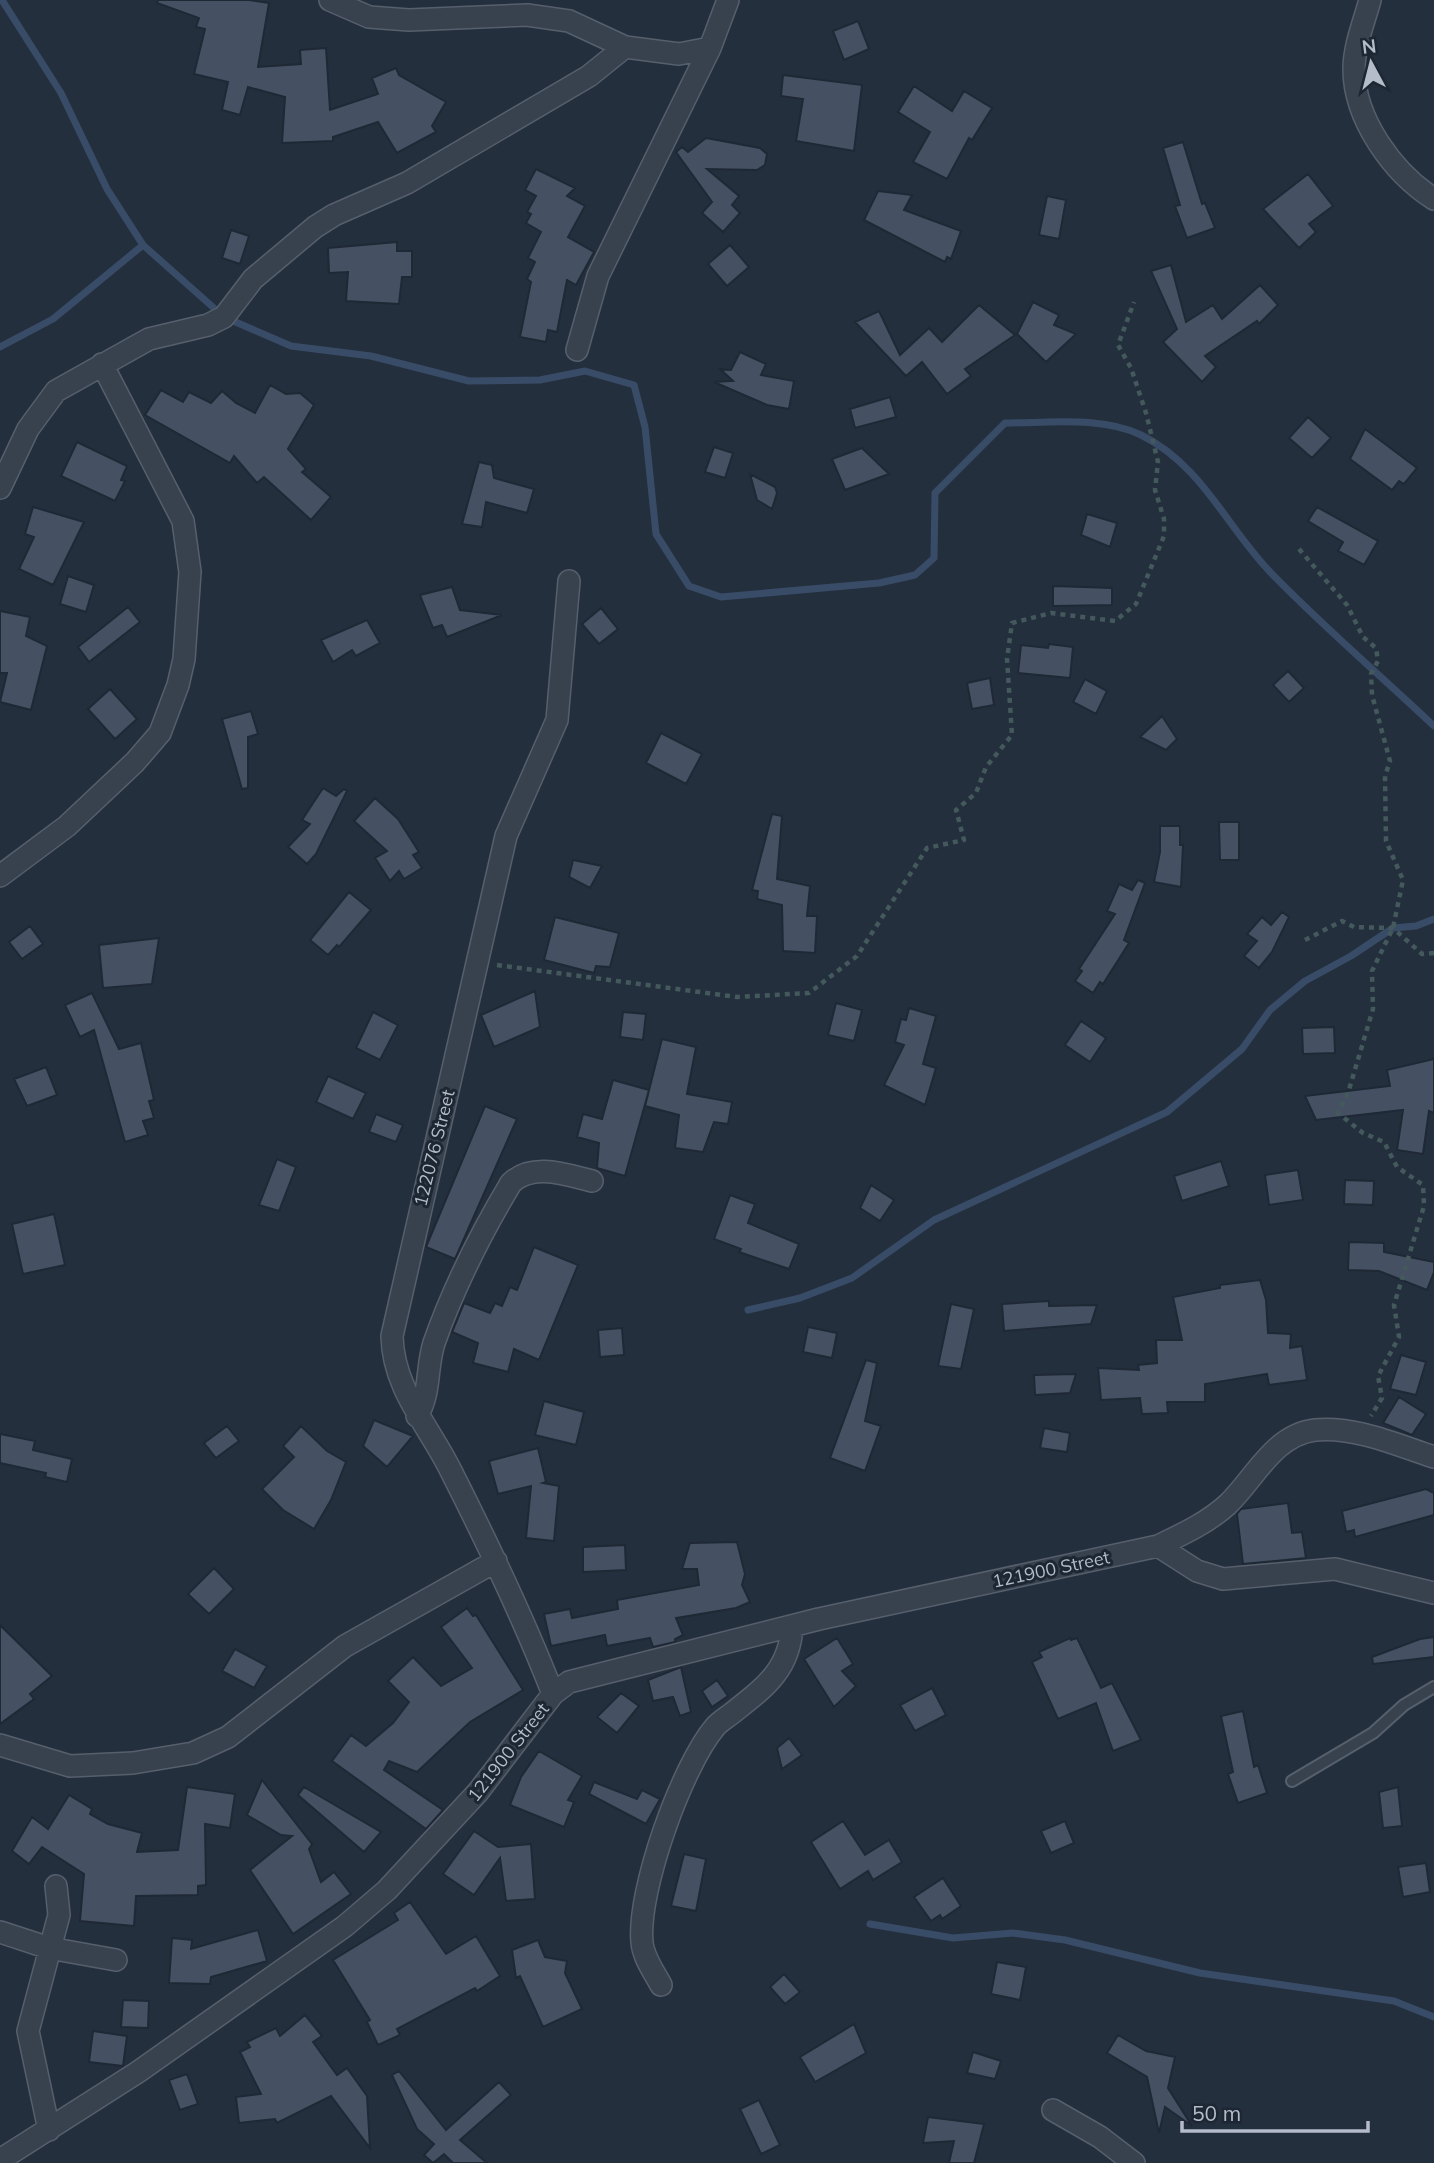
<svg xmlns="http://www.w3.org/2000/svg" width="1434" height="2163" font-family="Mulish,sans-serif">
	<style>
		.lines { fill: none; stroke-linecap: round; stroke-linejoin: round }
		.stream { stroke: #394c67; stroke-width: 7 }
		.building { fill: #455162; stroke: #1f2835; stroke-width: 2 }
		.lane-casing { stroke: #565f6c; stroke-width: 14 }
		.street-casing { stroke: #565f6c; stroke-width: 24 }
		.path { stroke: #44595c; stroke-width: 4.5; stroke-dasharray: 5 5; stroke-linecap: butt }
		.lane { stroke: #38414e; stroke-width: 10 }
		.street { stroke: #38414e; stroke-width: 21 }
		.labels { text-anchor: middle; dominant-baseline: central; stroke-width: 6; stroke-linejoin: round; paint-order: stroke }
		.street-label { font-size: 18px; fill: #b4bcc9; stroke: #1d2633 }
	</style>
	<rect width="100%" height="100%" fill="#242f3e"/>
	<g class="lines">
		<path class="stream" d="M2 0 61 93 107 189 143 245 224 317 291 346 371 356 469 381 540 380 585 371 634 385 645 427 656 534 689 586 721 597 879 583 915 575 934 558 935 493 1005 423C1048 423 1101 416 1141 435 1203 465 1229 532 1275 577 1326 629 1381 676 1434 726
			M0 347 53 319 143 245
			M748 1310 800 1298 852 1278 934 1220 1167 1112 1242 1049 1270 1010 1305 981 1351 956 1393 928 1416 926 1434 919
			M870 1924 953 1938 1013 1933 1065 1940 1200 1973 1394 2001 1434 2017"/>
	</g>
	<path class="building" d="M158 0H249L269 3 258 67 301 64 300 50 326 48 330 110 378 94 372 78 396 68 399 75 446 102 432 126 436 132 397 153 378 122 333 137V141L282 143 285 97 248 87 240 115 222 110 228 82 194 74 205 29 196 27 199 18 157 3Z
		M858 21 869 49 844 60 833 31Z
		M783 75 862 85 854 151 796 141 803 99 781 96Z
		M914 86 952 111 964 91 992 108 972 140 969 138 947 179 913 162 930 132 898 112Z
		M706 138 760 148 767 154 765 165 757 170 707 169 739 196 732 205 740 213 723 232 702 213 712 202 676 152 682 147 688 152Z
		M1183 142 1202 204 1205 203 1215 228 1187 238 1175 206 1180 205 1163 148Z
		M536 169 575 188 567 196 585 206 568 237 594 252 576 285 567 280 557 332 548 330 546 342 520 337 531 282 527 279 535 262 528 258 541 232 526 223 531 214 527 212 536 196 525 190Z
		M1308 174 1333 206 1309 224 1316 232 1299 248 1263 209Z
		M878 191 912 195 904 210 961 231 951 259 947 257 945 262 864 220Z
		M1047 196 1066 200 1059 239 1039 235Z
		M231 230 249 236 240 264 222 258Z
		M397 242V251H412V277H402L399 304 346 301 348 272 329 273 328 248Z
		M730 245 749 267 727 286 708 264Z
		M1171 265 1186 322 1213 305 1222 319 1260 285 1278 305 1259 324 1257 321 1205 356 1216 367 1202 382 1163 342 1177 329 1151 271Z
		M1033 302 1059 315 1054 325 1076 334 1046 362 1017 334Z
		M979 305 1015 335 965 369 971 376 947 394 922 362 906 376 855 322 879 311 900 355 929 328 942 342Z
		M740 352 766 364 761 375 794 381 789 409 767 405 714 382 733 381 720 369 731 370Z
		M270 385 286 394 300 393 314 405 288 449 306 469 302 472 331 497 311 520 264 477 257 483 234 456 230 463 145 415 161 390 183 402 189 392 211 403 222 391 236 403 255 413Z
		M890 397 896 417 855 428 850 409Z
		M1308 417 1331 438 1312 458 1289 438Z
		M1365 429 1417 468 1404 484 1399 481 1392 490 1350 459Z
		M77 442 127 466 121 480 125 481 115 501 61 476Z
		M714 447 733 453 725 478 705 472Z
		M862 448 889 474 845 490 832 459Z
		M479 462 492 465 494 478 534 489 527 513 486 502 482 527 462 524Z
		M750 474 775 487 777 493 772 509 757 500Z
		M33 507 84 522 53 585 19 569 34 537 25 534Z
		M1317 507 1378 541 1364 565 1338 551 1343 542 1308 521Z
		M1087 514 1117 523 1110 547 1081 535Z
		M68 576 94 585 86 612 60 604Z
		M1053 586 1112 588V605L1053 606Z
		M452 587 460 610 502 615 447 637 442 625 433 628 420 595Z
		M128 607 140 622 89 662 78 647Z
		M601 608 618 629 599 644 582 624Z
		M0 611 30 617 26 636 47 646 31 710 0 702 7 673H0Z
		M367 620 380 643 356 656 352 650 333 662 321 640Z
		M1049 644 1073 647 1070 678 1018 673 1021 645 1048 648Z
		M1288 671 1304 688 1289 702 1273 685Z
		M990 678 994 705 972 709 967 683Z
		M1085 679 1107 691 1096 714 1073 702Z
		M110 689 137 719 115 739 88 709Z
		M251 711 258 734 248 737V788L242 789 222 719Z
		M1162 716 1177 739 1166 750 1140 737Z
		M661 733 702 754 686 784 646 763Z
		M323 788 336 796 344 789 347 791 316 854 307 864 288 847 310 824 302 820Z
		M375 798 398 819 419 852 413 855 422 868 404 879 399 871 390 881 375 858 387 851 354 821Z
		M772 814 782 816 777 879 810 886 807 916H817L815 953 783 951 782 905 757 899 758 891 752 890Z
		M1219 822H1239V860H1220Z
		M1160 826H1180V845H1183L1181 887 1154 882 1160 852Z
		M573 860 602 866 590 888 569 877Z
		M1138 880 1145 883 1124 940 1129 943 1103 984 1100 982 1093 993 1075 981 1082 971 1079 969 1115 914 1107 911 1119 884 1132 890Z
		M349 892 371 910 339 947 337 945 328 955 310 940Z
		M1282 912 1289 917 1272 952 1259 968 1244 956 1257 941 1247 934 1262 917 1271 925Z
		M555 917 619 933 610 967 596 966 594 973 544 960Z
		M30 926 43 944 22 959 9 942Z
		M159 938 152 984 103 988 99 945Z
		M535 991 540 1027 494 1047 481 1015Z
		M92 993 119 1049 141 1043 154 1100 149 1101 154 1118 143 1121 148 1135 125 1142 94 1030 80 1037 65 1005Z
		M836 1003 862 1010 854 1041 828 1035Z
		M909 1008 936 1016 923 1064 936 1068 925 1105 884 1085 904 1045 895 1042 901 1019 906 1020Z
		M373 1012 398 1025 380 1060 356 1048Z
		M623 1012 646 1014 643 1040 620 1037Z
		M1081 1021 1106 1038 1090 1062 1065 1045Z
		M1334 1027 1335 1053 1303 1054 1302 1028Z
		M662 1039 696 1047 687 1094 732 1102 728 1124 714 1122 703 1152 675 1148 679 1115 645 1106Z
		M1434 1059V1113L1429 1111 1423 1154 1397 1150 1403 1110 1316 1120 1305 1096 1390 1086 1387 1070Z
		M46 1067 57 1095 27 1106 14 1079Z
		M328 1076 366 1093 353 1119 316 1102Z
		M613 1080 649 1090 625 1176 597 1168 599 1143 577 1137 583 1114 602 1119Z
		M485 1106 517 1119 455 1259 426 1247Z
		M376 1114 403 1125 396 1142 369 1132Z
		M277 1159 296 1167 279 1211 259 1205Z
		M1221 1161 1229 1186 1182 1201 1174 1176Z
		M1298 1170 1303 1200 1269 1205 1265 1175Z
		M1345 1180 1374 1181 1373 1205 1344 1204Z
		M871 1185 894 1200 880 1221 860 1208Z
		M730 1195 755 1204 748 1223 799 1244 789 1269 739 1252 741 1249 714 1239Z
		M54 1214 65 1265 23 1274 12 1224Z
		M1349 1242 1384 1243V1252L1434 1262V1272L1427 1290 1379 1271 1348 1270Z
		M534 1247 578 1265 539 1360 514 1349 508 1372 473 1363 478 1343 452 1332 464 1303 490 1313 495 1303 502 1306 510 1287 517 1290Z
		M1260 1280 1266 1300 1268 1333 1291 1334 1290 1348 1302 1346 1307 1380 1269 1385 1267 1374 1205 1384V1402H1167L1168 1413 1142 1414 1140 1398 1101 1400 1098 1368 1139 1370 1138 1365 1157 1363 1156 1340H1182L1173 1297 1220 1288V1285Z
		M1049 1301V1306L1097 1305 1091 1324 1004 1331 1002 1304Z
		M951 1304 974 1309 961 1369 938 1366Z
		M808 1327 837 1333 832 1358 803 1352Z
		M622 1328 624 1355 600 1357 598 1330Z
		M1401 1355 1426 1362 1416 1395 1390 1389Z
		M866 1360 877 1363 865 1421 881 1426 865 1471 830 1458Z
		M1076 1374 1070 1393 1035 1395 1034 1375Z
		M1399 1397 1426 1414 1412 1435 1383 1423Z
		M544 1401 584 1412 576 1445 535 1435Z
		M374 1420 413 1436 387 1467 363 1446Z
		M227 1426 239 1441 216 1458 204 1443Z
		M301 1426 327 1451 346 1462 331 1500 314 1529 283 1510 262 1489 294 1457 283 1446Z
		M1044 1428 1070 1433 1067 1452 1040 1448Z
		M0 1434 35 1441 33 1450 72 1459 67 1482 45 1477 46 1473 0 1463Z
		M538 1448 546 1482 543 1483 559 1486 554 1541 526 1538 531 1486 498 1494 489 1461Z
		M1426 1489 1434 1493V1515L1355 1537 1354 1530 1346 1532 1342 1511Z
		M1288 1503 1292 1533 1302 1532 1306 1558 1243 1564 1237 1514 1241 1509Z
		M737 1542 745 1574 742 1585 750 1602 736 1608 676 1618 683 1635 675 1639V1642L653 1647 650 1638 607 1646 605 1635 551 1646 544 1614 570 1609 572 1618 618 1609 617 1600 699 1585 697 1569H682L690 1543Z
		M625 1545 626 1570 583 1572V1547Z
		M214 1568 234 1589 209 1614 188 1594Z
		M467 1608 473 1616 476 1615 523 1690 470 1722 417 1772 389 1761 384 1770 443 1810 426 1829 332 1761 351 1735 366 1746 393 1723 409 1702 388 1681 413 1657 441 1686 472 1668 441 1627Z
		M0 1625 52 1676 30 1694 34 1699 0 1724Z
		M1434 1637V1657L1373 1664 1372 1657 1420 1639Z
		M837 1638 853 1664 842 1671 856 1686 834 1707 804 1659Z
		M1070 1638 1071 1640 1077 1638 1101 1688 1112 1683 1141 1740 1113 1751 1096 1703 1058 1719 1032 1662 1042 1657 1039 1652Z
		M235 1649 267 1666 254 1688 222 1671Z
		M681 1667 691 1712 680 1716 673 1697 653 1701 648 1680Z
		M717 1680 728 1696 712 1707 702 1691Z
		M932 1688 946 1715 915 1731 900 1705Z
		M621 1693 639 1706 617 1733 597 1717Z
		M1243 1711 1254 1767 1258 1765 1267 1793 1238 1803 1228 1774 1233 1772 1221 1716Z
		M789 1738 802 1755 782 1769 777 1748Z
		M539 1751 582 1776 568 1800 574 1802 564 1827 510 1805 521 1777Z
		M262 1780 312 1844 309 1849 321 1882 334 1872 351 1894 293 1934 250 1870 292 1836 281 1835 247 1815Z
		M594 1782 637 1799 642 1790 660 1799 646 1824 589 1794Z
		M187 1787 235 1794 230 1828 205 1824 206 1885 198 1886V1895L136 1896 134 1926 80 1921 84 1874 42 1847 29 1864 12 1851 32 1817 48 1829 69 1795 92 1809 90 1814 108 1824 142 1833 137 1852 178 1850Z
		M304 1787 381 1832 364 1852 298 1795Z
		M1398 1787 1402 1826 1383 1828 1379 1792Z
		M843 1821 865 1855 889 1840 902 1862 873 1880 868 1871 840 1889 811 1842Z
		M1065 1821 1074 1843 1051 1853 1041 1831Z
		M474 1831 498 1847 531 1844 535 1899 506 1901 500 1858 474 1895 443 1874Z
		M684 1854 706 1859 696 1911 671 1906Z
		M1426 1863 1430 1892 1403 1897 1398 1867Z
		M943 1878 961 1906 942 1919 940 1915 931 1921 914 1897Z
		M410 1902 446 1954 476 1936 500 1976 477 1991 475 1988 397 2029 400 2035 378 2045 367 2022 370 2020 333 1960 398 1920 394 1913Z
		M258 1930 267 1961 211 1977 210 1984 169 1983 172 1938 192 1940 191 1949Z
		M538 1940 545 1957 567 1961 565 1973 582 2009 543 2027 520 1976 516 1978 512 1950Z
		M997 1962 1026 1967 1020 2000 991 1994Z
		M784 1974 800 1992 785 2004 770 1987Z
		M123 2000 149 2001 148 2028 121 2027Z
		M305 2015 322 2036 313 2042 337 2075 347 2068 367 2096 370 2148 331 2096 277 2123 275 2119 239 2123 236 2097 261 2094 240 2052 250 2047 247 2042 276 2028 280 2036Z
		M854 2024 866 2053 815 2082 800 2057Z
		M93 2031 127 2036 123 2066 89 2062Z
		M1118 2035 1146 2051 1175 2057 1168 2088 1192 2126 1165 2107 1159 2133 1147 2077 1107 2053Z
		M973 2052 1001 2061 995 2079 967 2073Z
		M399 2071 446 2130 499 2082 511 2095 460 2140 487 2163H453L444 2154 433 2163 424 2155 434 2144 417 2129 392 2075Z
		M187 2074 198 2104 180 2110 169 2080Z
		M759 2100 780 2145 761 2154 740 2109Z
		M928 2117 984 2124 974 2163H949L954 2141 923 2143Z"/>
	<g class="lines">
		<defs>
			<path id="lane" d="M1292 1781 1373 1733 1404 1705 1434 1687"/>
			<path id="street" d="M330 0 369 17 409 20 527 15 569 21 625 47 679 54 710 48
				M1370 0C1364 22 1354 46 1354 69 1354 119 1393 173 1434 199
				M577 350 598 276 710 48 728 0
				M0 488 28 429 56 391 149 339 208 325 224 317 253 279 315 227 334 215 407 183 589 76 625 47
				M0 876 67 826 135 762 160 733 178 685 184 659 190 572 183 521 102 364
				M417 1416C431 1393 426 1368 434 1343 454 1286 480 1235 511 1183 533 1162 567 1175 592 1181
				M1158 1546 1197 1571 1223 1579 1335 1569 1434 1593
				M553 1694C523 1617 488 1544 451 1471 429 1426 393 1389 392 1336L506 836 557 720 569 581
				M0 1745 70 1766 133 1763 193 1753 228 1737 345 1646 496 1561
				M0 1932 49 1948 116 1960
				M661 1985C654 1972 643 1957 642 1942 637 1891 682 1766 715 1727 719 1722 726 1718 731 1714 764 1688 790 1670 792 1626
				M1053 2110 1100 2137 1134 2163
				M49 2130 28 2031 59 1915 56 1886
				M0 2160 138 2072 345 1926 387 1890 478 1792 553 1694 569 1682 819 1619 1158 1546C1183 1534 1207 1523 1227 1505 1254 1480 1273 1435 1315 1430 1355 1426 1397 1445 1434 1457"/>
		</defs>
		<use href="#lane" class="lane-casing"/>
		<use href="#street" class="street-casing"/>
		<path class="path" d="M1299 549 1347 605 1363 637 1376 648 1378 661 1371 674 1372 695 1390 761 1385 776 1386 841 1403 880 1393 928 1372 971 1373 1009 1348 1093 1338 1113 1363 1133 1384 1142 1397 1167 1423 1185 1424 1206 1394 1305 1399 1337 1378 1376 1382 1398 1371 1416
			M1305 940 1342 921 1354 927 1393 928 1422 954 1434 953
			M497 965 737 997 809 993 857 956 927 848 964 840 956 810 976 793 986 767 1012 735 1007 659 1012 623 1051 613 1115 621 1136 604 1164 536V519L1155 490 1158 462 1146 413 1131 368 1118 345 1134 302"/>
		<use href="#lane" class="lane"/>
		<use href="#street" class="street"/>
	</g>
	<g class="labels">
		<g class="street-label">
			<text transform="translate(434 1148) rotate(-76)">122076 Street</text>
			<text transform="translate(1051 1569) rotate(-12)">121900 Street</text>
			<text transform="translate(508 1752) rotate(-52)">121900 Street</text>
		</g>
	</g>
	<g transform="translate(1371 63) rotate(353)" stroke="#1d2633" stroke-width="5" paint-order="stroke">
	<path d="M0-5L12 26L0 18L-12 26Z" fill="#b4bcc9"/>
	<text y="-10" font-size="19" font-weight="bold" text-anchor="middle" fill="#b4bcc9">N</text>
	</g>
	<path d="M1182 2121v10h186v-10" fill="none" stroke="#b4bcc9" stroke-width="3.5"/>
	<text x="1192" y="2121" font-size="21" fill="#b4bcc9" stroke="#1d2633" stroke-width="5" paint-order="stroke">50 m</text>
</svg>
